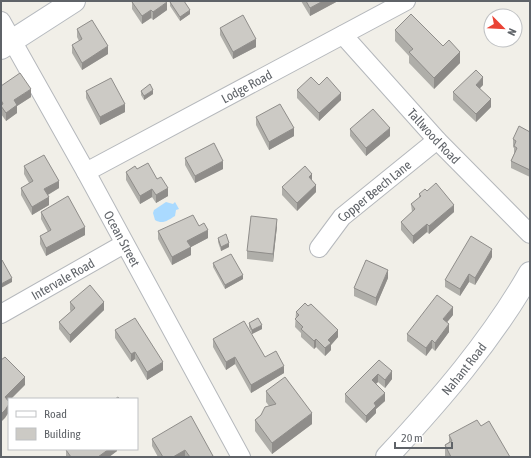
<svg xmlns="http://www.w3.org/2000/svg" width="531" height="458" font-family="'Asap Condensed',sans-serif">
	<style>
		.water { fill: #aadaff }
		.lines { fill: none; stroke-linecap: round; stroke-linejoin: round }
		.minor-casing { stroke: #b5b8bc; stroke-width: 20 }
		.secondary-casing { stroke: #b6babf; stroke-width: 24 }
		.minor { stroke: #fff; stroke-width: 18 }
		.secondary { stroke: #fff; stroke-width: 22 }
		.wall { fill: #afaea9 }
		.shaded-wall { fill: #8f8d8a }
		.building { fill: #cccac5; stroke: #8f8d8a }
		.labels { text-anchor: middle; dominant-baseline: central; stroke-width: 4; stroke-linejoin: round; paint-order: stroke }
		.street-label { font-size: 13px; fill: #5f6368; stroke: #fff }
	</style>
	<rect width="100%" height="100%" fill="#f1efe8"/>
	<path class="water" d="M166 202 173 204 175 202 179 209 176 210 175 216C168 220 163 225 155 220L153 213 154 210Z"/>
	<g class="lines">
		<defs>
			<g id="minor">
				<path id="s1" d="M1 21 86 172 241 457"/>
				<path id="s2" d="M343 35 437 140 530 234"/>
				<path id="s3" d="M86 172 406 1"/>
				<path id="s4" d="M319 248 342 217 437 140"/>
				<path id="s5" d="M1 314 124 244"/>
			</g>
			<g id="secondary">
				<path d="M1 48 74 1"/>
				<path id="s6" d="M387 457C440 400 491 341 530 273"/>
			</g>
		</defs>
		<use href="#minor" class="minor-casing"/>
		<use href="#secondary" class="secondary-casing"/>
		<use href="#minor" class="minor"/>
		<use href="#secondary" class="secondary"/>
	</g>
	<path class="wall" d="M301 1H338L310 16Z
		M132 2 167 10 153 20 151 18 142 24 132 9Z
		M170 2 190 14 180 21 170 6Z
		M220 28 256 47 233 59 220 35Z
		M77 29 108 54 82 70 72 53V45L79 41 77 37Z
		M395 30 460 63 434 89 409 63V56L395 41Z
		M319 85 341 100 319 121 297 98V90Z
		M483 85 480 88 491 107 476 122 453 100V92Z
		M1 86 31 97 17 106V113L6 121 1 114Z
		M86 91 125 112 100 125 86 98Z
		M141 91 153 94 144 100 141 95Z
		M256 117 294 136 269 150 256 125Z
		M350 129 390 136 366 156 350 136Z
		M530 132V177L511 168V161L514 154V148L513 147V139Z
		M185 158 223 169 195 183 185 165Z
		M24 166 59 188 48 195 49 205 32 215 21 195V188L29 183 24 174Z
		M137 169 168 196 156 203 152 197 140 204 126 180V172Z
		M312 181 316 192 297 211 282 195V187Z
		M427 191 454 212 429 234 427 232 413 244 401 230V222L412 212 411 204 419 198V194Z
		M41 212 85 235 46 256 40 244V236L48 232 41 219Z
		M199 226 208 238 191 247V255L172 265 158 239V231Z
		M277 226 273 262 247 259V251Z
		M218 238 229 247 221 251 218 242Z
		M492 257 475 285 469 282 460 296 445 287V280Z
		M213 263 243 279 225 289 213 267Z
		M388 278 376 306 354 296V288Z
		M70 302 104 310 70 343 59 329V322L71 312 70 310Z
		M296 312 338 337 331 345V350L325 356 316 347 314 349 301 337V333L295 327Z
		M453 315 447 322 449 332 435 351 432 348 426 356 407 341V334Z
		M249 323 262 329 252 334 249 327Z
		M115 330 163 370 147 380 135 359 131 362 115 338Z
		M213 339 265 357 284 373 251 393 235 364 226 370 213 347Z
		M379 360 392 379 385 388 378 382 376 384 385 401 376 409V413L366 423 345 402V394Z
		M266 391 312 424 272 454 255 431V420L261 415 269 406 266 402Z
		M481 426 510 457H445V445L449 442V435Z
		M152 439 213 457H158L152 446Z
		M117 449V451L109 457H66V450Z"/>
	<path class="shaded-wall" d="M323 1H338L310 16V8Z
		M167 2V10L153 20V12Z
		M151 10V18L142 24V16Z
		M190 10V14L180 21V17Z
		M256 39V47L233 59V52Z
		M108 46V54L82 70V63Z
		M460 52V63L434 89V78Z
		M483 77V85L476 92V85Z
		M31 89V97L17 106V113L6 121V113L14 100Z
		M153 90V94L144 100V96Z
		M341 93V100L319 121V113Z
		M491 99V107L476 122V114Z
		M125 104V112L100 125V117Z
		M294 128V136L269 150V142Z
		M390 128V136L366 156V148Z
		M223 161V169L195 183V176Z
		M312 174V182L309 177Z
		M59 181V188L44 197V189Z
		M316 185V192L297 211V203Z
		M168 188V196L156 203V195Z
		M152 189V197L140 204V196Z
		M49 197V205L32 215V207Z
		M454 205V212L429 234V226Z
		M277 219V226L273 262V254Z
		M427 224V232L413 244V236Z
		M85 227V235L46 256V248Z
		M208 230V238L191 247V255L172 265V257L187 241Z
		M229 243V247L221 251V247Z
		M492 249V257L475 285V278Z
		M388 270V278L376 306V298Z
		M469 274V282L460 296V289Z
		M243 275V279L225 289V285Z
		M12 278V282L1 288V284Z
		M104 302V310L70 343V335Z
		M453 307V315L443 327V319Z
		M449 324V332L435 351V343Z
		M262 325V329L252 334V330Z
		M338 330V337L331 345V350L325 356V348L328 340Z
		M316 339V347L314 349V341Z
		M432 340V348L426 356V348Z
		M135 352V359L131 362V354Z
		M235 357V364L226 370V362Z
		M163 362V370L147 380V372Z
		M284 366V373L251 393V385Z
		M392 371V379L385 388V380Z
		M378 374V382L372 387V380Z
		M25 377V385L11 399H9V401L5 405V397Z
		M385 393V401L376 409V413L366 423V416L374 403Z
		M9 404V412L5 418 1 422V414Z
		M312 413V424L272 454V443Z
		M109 449H117V451L109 457H98Z
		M185 450V457H173Z"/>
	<path class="building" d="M133 1H167V2L153 12 151 10 142 16 132 2Z
		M172 1H184L190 10 180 17 170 2Z
		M306 1H323L310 8Z
		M411 14 443 46 449 40 460 52 434 78 409 52 413 49 395 30Z
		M243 15 256 39 233 52 220 28Z
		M92 20 108 46 82 63 72 45 82 39 77 29Z
		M476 70 483 77 476 85 491 99 476 114 453 92Z
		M20 73 31 89 14 100 17 105 6 113 1 106V105L3 104 1 100V86Z
		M311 77 319 85 327 77 341 93 319 113 297 90Z
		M111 78 125 104 100 117 86 91Z
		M150 84 153 90 144 96 141 91Z
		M280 104 294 128 269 142 256 117Z
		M373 109 390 128 366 148 350 129Z
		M519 126 530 132V170L511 161 517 148 514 146 516 141 513 139Z
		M214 143 223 161 195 176 185 158Z
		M44 155 59 181 44 189 49 197 32 207 21 188 33 181 24 166Z
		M148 163 157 179 161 177 168 188 156 195 152 189 140 196 126 172 135 166 137 169Z
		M305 166 312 174 309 177 316 185 297 203 282 187Z
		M436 183 454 205 429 226 427 224 413 236 401 222 415 209 411 204 421 196 419 194 425 189 427 191Z
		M68 196 85 227 46 248 40 236 51 230 41 212Z
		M193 215 199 226 204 223 208 230 187 241 191 247 172 257 158 231Z
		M251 216 277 219 273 254 247 251Z
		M226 234 229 243 221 247 218 238Z
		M471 236 492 249 475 278 469 274 460 289 445 280Z
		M231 254 243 275 225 285 213 263Z
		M1 260H2L12 278 1 284Z
		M366 260 388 270 376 298 354 288Z
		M90 285 104 302 70 335 59 322 75 308 70 302Z
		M437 295 453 307 443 319 449 324 435 343 432 340 426 348 407 334Z
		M305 303 308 306 311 304 338 330 328 340 331 343 325 348 316 339 314 341 301 329 303 327 295 319 299 315 296 312Z
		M135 318 163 362 147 372 135 352 131 354 115 330Z
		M258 318 262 325 252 330 249 323Z
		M244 321 265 357 276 351 284 366 251 385 235 357 226 362 213 339Z
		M5 357 25 377 5 397 9 402V404L5 410 1 414V360Z
		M379 360 392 371 385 380 378 374 372 380 385 393 374 403 376 406 366 416 345 394Z
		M285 377 312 413 272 443 255 420 261 415 265 407 276 404 266 391Z
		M118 397 120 399H115Z
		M191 416 213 456 211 457H190L185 450 173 457H163L152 439Z
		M477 420 481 426 489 421 510 457H451L445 445 452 441 449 435Z
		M67 449H109L98 457H71L66 450Z"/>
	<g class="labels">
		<g class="street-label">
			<text stroke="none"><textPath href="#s3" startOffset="182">Lodge Road</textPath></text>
			<text stroke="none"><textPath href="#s2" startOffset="136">Tallwood Road</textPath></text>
			<text stroke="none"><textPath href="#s4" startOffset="80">Copper Beech Lane</textPath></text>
			<text stroke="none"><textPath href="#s1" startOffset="249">Ocean Street</textPath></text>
			<text stroke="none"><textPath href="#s5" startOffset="71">Intervale Road</textPath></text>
			<text stroke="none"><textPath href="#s6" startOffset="117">Nahant Road</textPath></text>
		</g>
	</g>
	<rect width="531" height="458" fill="none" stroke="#5f6368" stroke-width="4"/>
	<rect x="8" y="398" width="130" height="52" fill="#ffffff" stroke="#bfc1c3"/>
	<rect x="16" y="411" width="20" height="6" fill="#ffffff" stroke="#bfc1c3"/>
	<text x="44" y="418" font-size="12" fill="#5f6368">Road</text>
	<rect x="16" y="428" width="20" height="12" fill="#cccac5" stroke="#bfc1c3"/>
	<text x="44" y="438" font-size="12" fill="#5f6368">Building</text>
	<g transform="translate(503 28) rotate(114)"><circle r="19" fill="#ffffff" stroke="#bfc1c3"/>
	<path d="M0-3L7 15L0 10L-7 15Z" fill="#ea4335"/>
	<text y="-6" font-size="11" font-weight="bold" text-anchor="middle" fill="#5f6368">N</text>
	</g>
	<path d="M395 442v6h57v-6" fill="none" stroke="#5f6368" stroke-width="2"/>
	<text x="401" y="442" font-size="12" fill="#5f6368" stroke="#ffffff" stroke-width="3" paint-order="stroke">20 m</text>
</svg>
